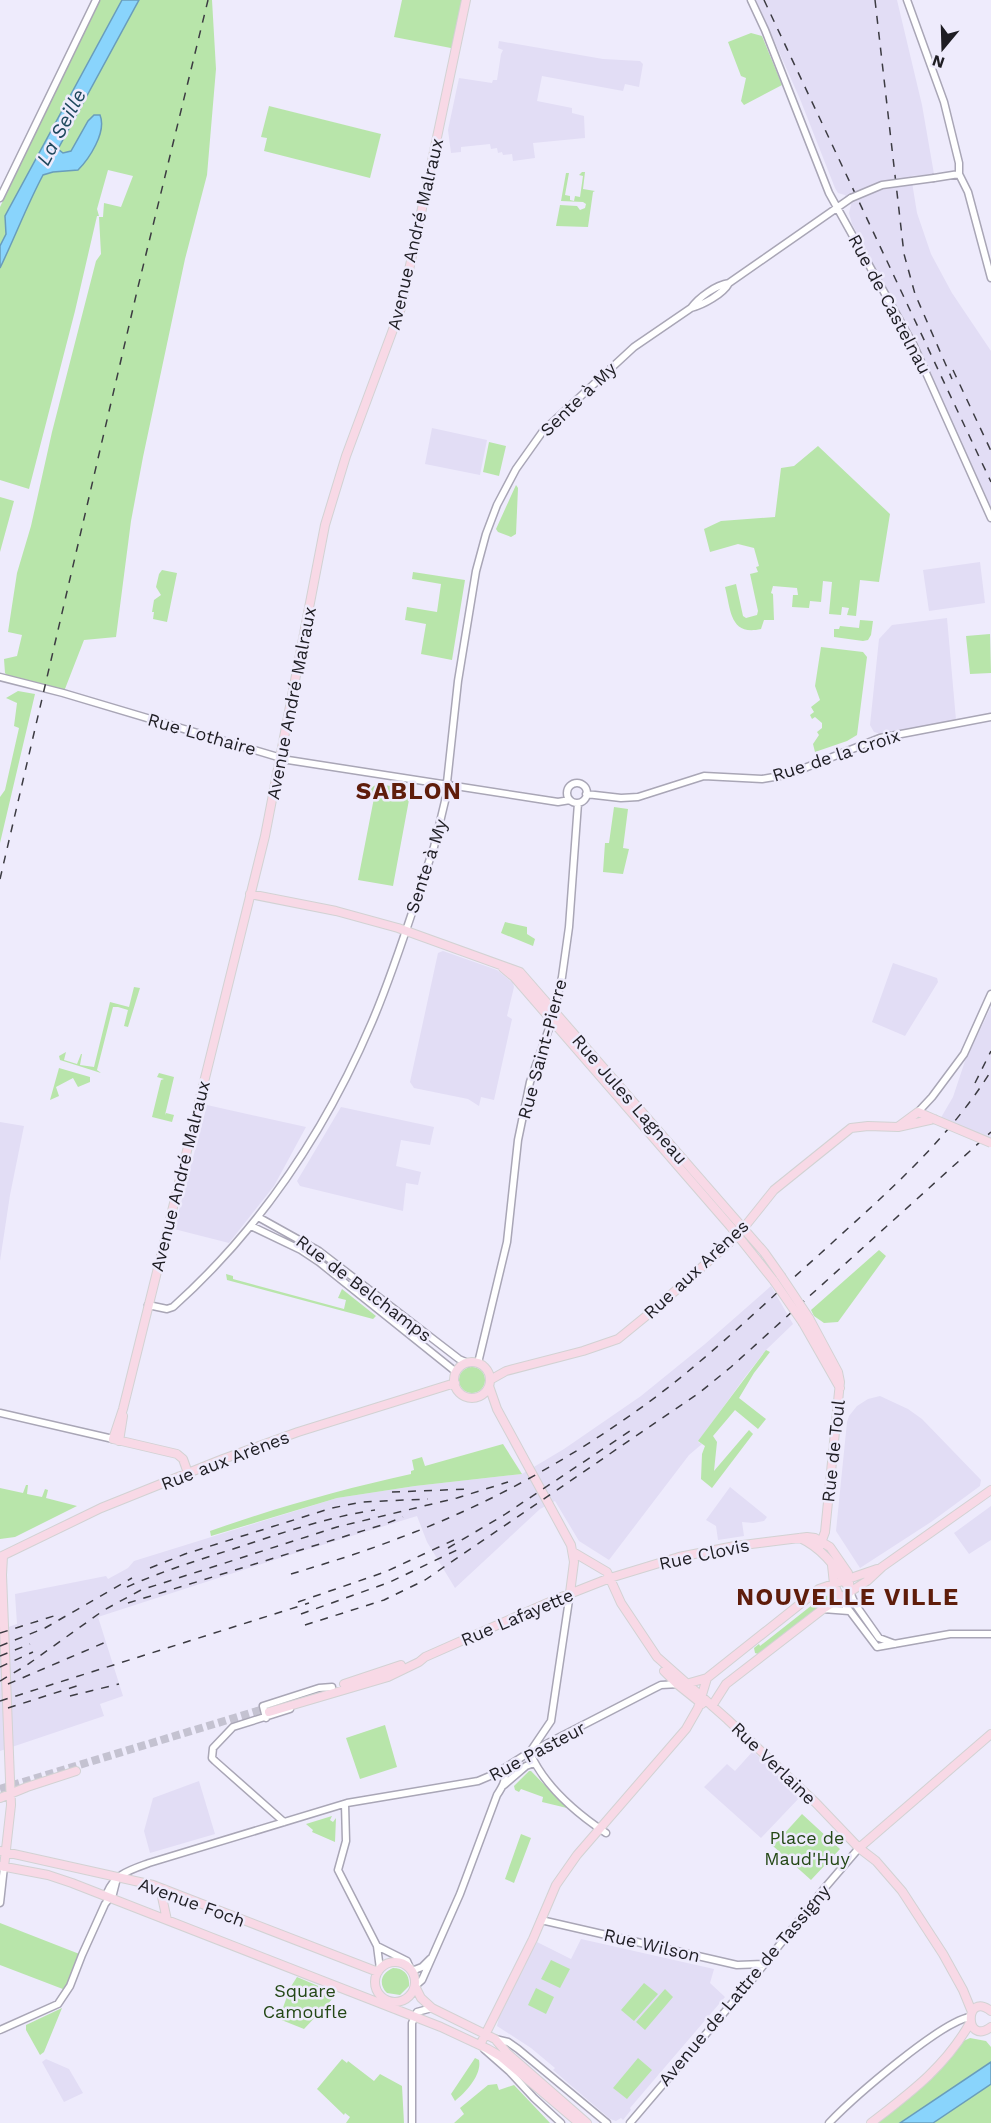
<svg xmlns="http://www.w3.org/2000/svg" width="991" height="2123" font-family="'Work Sans',sans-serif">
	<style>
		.built { fill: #e2ddf5 }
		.green { fill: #b8e5aa }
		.water { fill: #89d4fc; stroke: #699dbb; stroke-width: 1.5 }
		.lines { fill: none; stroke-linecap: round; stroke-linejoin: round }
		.major-tunnel { stroke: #c4c2d1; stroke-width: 8; stroke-dasharray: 8 4; stroke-linecap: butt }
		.minor-casing { stroke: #a9a6b6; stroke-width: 9 }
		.major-casing { stroke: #d2d2d3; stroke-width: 10 }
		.minor { stroke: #fff; stroke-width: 6 }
		.major { stroke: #f8d9e6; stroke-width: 8 }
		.rail { stroke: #3c3b42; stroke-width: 1.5; stroke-dasharray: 8 8; stroke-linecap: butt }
		.minor-bridge-casing { stroke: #a9a6b6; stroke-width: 9; stroke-linecap: butt }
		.major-bridge-casing { stroke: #d2d2d3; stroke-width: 10; stroke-linecap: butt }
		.minor-bridge { stroke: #fff; stroke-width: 6 }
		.major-bridge { stroke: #f8d9e6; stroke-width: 8 }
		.labels { text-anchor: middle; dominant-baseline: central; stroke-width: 5; stroke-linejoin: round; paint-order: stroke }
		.street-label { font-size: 18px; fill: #1e1d23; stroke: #eeebfc }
		.park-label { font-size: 18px; fill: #244816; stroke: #eeebfc }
		.water-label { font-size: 20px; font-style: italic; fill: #1e485d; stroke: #eeebfc }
		.district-label { font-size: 24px; font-weight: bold; letter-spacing: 1.5px; fill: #5f1d0b; stroke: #eeebfc }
	</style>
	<rect width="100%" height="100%" fill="#eeebfc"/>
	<path class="built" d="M756 0H897L922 105 934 174 911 176 917 213 931 254 952 293 991 351V507L920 352 852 224 849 213 851 205 845 195 838 193 835 188 800 99Z
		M499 41 603 59 640 61 643 64 639 87 625 84 623 91 542 76 537 101 572 108V113L584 116 585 138 533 143 535 158 513 161 512 154 503 155 502 152 498 153 497 148 491 149 490 144 461 147V152L451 153 448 130 459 78 492 83 493 80H497L501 54 503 50 498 48Z
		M432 428 487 440 480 475 425 464Z
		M980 562 985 603 929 611 923 570Z
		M947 618 956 720 881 734 874 732 870 725 879 639 892 625Z
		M443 951 497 970 513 983 514 987 507 1016 512 1019 494 1100 481 1097 479 1106 468 1099 414 1088 410 1082 438 953Z
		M893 963 937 978 938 982 905 1036 872 1022Z
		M991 1007V1144L939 1121 953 1097 965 1061Z
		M207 1105 306 1127 274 1186 229 1243 174 1229Z
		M341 1107 434 1127 430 1145 401 1140 396 1166 421 1172 418 1185 406 1183 403 1211 300 1186 297 1181Z
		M0 1122 24 1126 10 1195 0 1261Z
		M771 1286 793 1324 766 1350 745 1377 698 1442 702 1444 689 1455 609 1560 579 1541 555 1501 540 1509 455 1588 427 1542 417 1516 283 1557 98 1617 123 1696 100 1704 104 1716 0 1751V1630L17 1624 15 1594 106 1576 108 1579 128 1568 134 1561 337 1498 415 1486 522 1474 564 1449 641 1396 705 1344Z
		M880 1396 908 1409 922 1419 981 1480 980 1486 931 1522 860 1568 836 1531 847 1422 849 1416 857 1406 868 1399Z
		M730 1487 767 1517 764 1521 753 1523 742 1522 744 1536 718 1540 716 1526 706 1520Z
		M991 1506V1540L969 1554 954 1533Z
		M753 1751 800 1797 761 1838 704 1787 727 1764 735 1771Z
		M199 1781 215 1834 150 1853 144 1831 153 1798Z
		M581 1939 714 1969 710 1983 725 1997 630 2108 631 2110 623 2120 621 2118 616 2121 610 2119 553 2070 555 2068 531 2048 497 2026 499 2017 537 1942 571 1959Z
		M46 2059 69 2069 83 2093 64 2102 42 2062Z"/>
	<path class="green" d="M99 0H122L5 216 6 234 0 246V207Z
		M139 0H212L216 69 207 175 185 259 143 457 131 521 116 637 84 640 63 694 9 678 5 673 4 659 17 656 22 635 8 632 17 573 31 526 52 432 96 261 101 254 99 217H103L104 203 121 207 133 176 108 170 97 209 99 216H97L75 311 29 489 0 480V268L32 195Z
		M402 0H466L456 49 394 37Z
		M751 33 762 36 782 85 744 105 741 101 746 78 741 76 728 42Z
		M269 106 381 134 370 178 264 151 267 138 261 137Z
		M582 172H585L583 189 595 191 593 192 588 227 556 226 560 205 577 206 580 210 585 208 586 204 583 202 561 201 566 173H576H569L565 195 570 196V200L574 201 575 196 580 197 583 176 579 175Z
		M489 442 506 446 499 476 483 472Z
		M818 446 890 514 879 582 860 580 856 616 847 615 849 608 842 607 841 615 829 614 832 582 823 581 821 602 810 601 809 608 792 607 793 595H798L797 588 773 586 771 593 773 594 774 620H764L761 629C730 636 731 611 725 587L736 584 743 616 746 618 757 615 758 611 750 574 758 572 756 567 759 566 754 548 738 544 710 552 704 529 721 521 775 517 781 468 794 466Z
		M516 485 518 488 516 534 511 537 498 532 496 529Z
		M0 497 14 501 0 552Z
		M162 570 177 573 167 622 153 619 154 612H152L154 600 161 595 156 587 159 574Z
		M413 572 465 580 452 660 421 654 426 624 405 620 407 607 437 612 441 584 412 579Z
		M860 620 873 621 871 635 868 640 863 641 834 637V629H839L840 626 859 628Z
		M990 634 991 673 970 674 966 636Z
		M821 647 863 652 867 657 857 735 847 741 815 752 813 744 819 735 817 732 822 728V723L815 717 812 719 810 715 814 712 811 707 820 700 815 686Z
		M18 691 35 694 0 843V797L5 790 19 728 14 726 17 703 6 698Z
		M377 784 411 789 393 886 358 880 374 798 370 796 371 788Z
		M614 807 628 809 623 848 629 849 623 874 603 872 605 843H609Z
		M505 922 527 927V934L535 939 533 946 501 933Z
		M134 987 140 988 128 1027 124 1026 128 1010 118 1007H113L97 1070 101 1073 60 1060 59 1056 66 1052 64 1060 77 1064 81 1054H82L80 1065 94 1067 110 1002 129 1007Z
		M59 1068 90 1077V1082L78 1087 73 1078 56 1087 59 1096 50 1100Z
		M159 1073 174 1077 165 1115 166 1113 174 1115 172 1122 152 1117 161 1080 164 1079 157 1077Z
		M879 1250 886 1256 838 1322 824 1323 814 1316 811 1310Z
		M226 1274 233 1276V1279L344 1309 346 1300 338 1298 342 1289 376 1316 373 1319 227 1280Z
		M766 1350 770 1352 754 1373 739 1398 766 1419 758 1429 735 1410 713 1436 717 1442 714 1471 749 1430 753 1434 712 1488 701 1479 702 1454 705 1446 698 1441Z
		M459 1380a13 13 0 1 1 26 0a13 13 0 1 1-26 0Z
		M503 1444 522 1474 415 1486 337 1498 211 1536 210 1531C275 1508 343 1489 411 1474V1471L414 1470 412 1460 422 1457 425 1466Z
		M26 1485H28L27 1494 42 1497 45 1489 48 1490 46 1498 77 1506 15 1537 0 1539V1488L23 1493Z
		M829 1595 830 1598 758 1654 755 1653 754 1648 759 1644 760 1646 821 1598Z
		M385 1725 397 1767 360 1779 346 1738Z
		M529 1771H531L567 1808 542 1802 543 1797 521 1789 519 1792 515 1790 514 1786Z
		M802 1814 840 1849 811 1880 773 1846Z
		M332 1816 330 1820 333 1822 336 1818 335 1842 312 1832 313 1830 306 1824Z
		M521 1834 531 1838 514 1883 505 1879Z
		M0 1923 82 1955 68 1991 0 1965Z
		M551 1960 570 1969 560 1988 541 1979Z
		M393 1968C404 1968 410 1975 409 1986L400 1995 387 1993C378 1984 381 1973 393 1968Z
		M297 1977 337 1994 304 2029 279 2019 290 1988Z
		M644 1983 658 1994 634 2021 621 2010Z
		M536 1988 554 1997 546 2014 528 2005Z
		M665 1989 673 1997 645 2030 636 2022Z
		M62 2008 44 2052 40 2055 26 2030V2025Z
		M970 2038 986 2041 991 2047V2062L900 2123H870L930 2076 959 2043Z
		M475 2058 479 2060C482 2075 466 2092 455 2101L451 2094Z
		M638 2058 652 2070 627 2099 613 2088Z
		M342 2059 347 2063 348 2061 374 2081 380 2074 402 2086 404 2123H346L350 2117 345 2113 344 2115 317 2089Z
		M497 2084 499 2090 514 2085 550 2123H454L464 2114 460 2108 488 2085Z
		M991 2084V2123H933Z"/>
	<path class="water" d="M122 0H139L58 149 63 153 71 151 88 121 94 115H100C107 132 89 159 78 170L53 172 43 175C27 205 15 237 0 268V246L6 234 5 216Z
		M991 2062V2084L933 2123H900Z"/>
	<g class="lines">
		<path class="major-tunnel" d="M0 1789 267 1708"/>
		<defs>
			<path id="minor" d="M751 0 765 30 829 193 914 346 991 518
				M907 0 944 102 959 163V174L968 192 991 278
				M934 178 959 174
				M0 198 96 0
				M691 308C703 305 723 294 729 283
				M0 677 63 693 288 760 558 802 570 800
				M567 793a10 10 0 1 1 20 0a10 10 0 1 1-20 0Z
				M586 794 621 798 638 797 704 776 762 779 780 776 797 771 880 738 991 717
				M918 1112 932 1097 964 1054 991 994
				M258 1217 319 1251 459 1359 468 1363
				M251 1226 301 1250 319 1262 456 1372
				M148 1305 167 1309 173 1307C260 1229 326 1130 372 1022 396 966 414 905 434 847L445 801 458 681 476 571 486 534 497 505 516 469 543 431 634 347 691 308C699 297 716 285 729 283L851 198
				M478 1363 507 1242 518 1140 530 1082 552 1020 562 977 569 927 578 803
				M0 1413 113 1439
				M850 1592 855 1604 879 1638 895 1644
				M840 1598 877 1647 950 1634H991
				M823 1609 849 1611
				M266 1718 263 1706 319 1688 332 1687
				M530 1752 551 1721 570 1593
				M530 1753C545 1787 576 1813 606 1833
				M504 1785 526 1766 534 1763
				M345 1804 346 1841 338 1870 377 1946 380 1969
				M284 1822 215 1761 212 1758 213 1748 233 1727 290 1709
				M109 1897 107 1893C115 1874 130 1870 149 1863L347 1803 478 1781 497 1773 525 1755 653 1689 661 1685 679 1684
				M0 1903 4 1867
				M541 1920 737 1965 764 1964
				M377 1946 407 1961 411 1970
				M412 1971 422 1967 430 1959
				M415 1986 422 1980 460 1894 497 1795C503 1786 507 1779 504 1768
				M0 2030 58 2004 70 1986 82 1955 105 1904 113 1894 117 1878
				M495 2039 508 2042 518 2049 607 2123
				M484 2049 509 2071 534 2098 561 2123
				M412 2123V2023L417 2012 432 2008
				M630 2123 751 1981 823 1890 859 1848
				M829 2123C852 2099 940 2022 970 2017"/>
			<path id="major" d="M250 894 336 911 398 928 520 972 764 1252 781 1276
				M503 968 514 977 730 1226 774 1281
				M899 1126 918 1112 934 1119
				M809 1318 838 1372 840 1382 825 1532 819 1548
				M803 1323 840 1388
				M454 1380a18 18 0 1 1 36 0a18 18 0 1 1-36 0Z
				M490 1380 506 1371 583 1351 618 1339 656 1308 738 1235 774 1190 851 1128 868 1126 898 1127 934 1119
				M489 1386 497 1409 571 1545 574 1562 570 1593
				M119 1441 123 1416
				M188 1473 183 1459 177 1454 113 1439 123 1409 265 836 325 525 346 456 401 308 466 0
				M800 1538C821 1548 834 1564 846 1584
				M573 1552 607 1572 621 1603 657 1657 727 1719 816 1803 859 1848 876 1861 902 1891 943 1954 963 1990 972 2012
				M3 1556 2 1575 11 1805 4 1867
				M0 1557 101 1508 223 1459 298 1432 455 1383
				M832 1565 834 1584 840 1598
				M664 1671 677 1684 702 1704
				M344 1684 401 1665
				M686 1684 707 1678 819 1589 877 1569
				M712 1706 726 1684 823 1609 867 1581 882 1567 991 1490
				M269 1712 388 1677 419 1662 425 1657 554 1600 610 1578 679 1557 735 1546 807 1537 815 1538 830 1547 848 1573 850 1592
				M0 1798 27 1787 76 1771
				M859 1848 991 1734
				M0 1851 153 1885 378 1972
				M0 1866 48 1875 72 1883 441 2027 488 2049 500 2056 579 2123
				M164 1889 162 1897 167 1920
				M375 1982a20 20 0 1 1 40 0a20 20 0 1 1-40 0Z
				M415 1986 421 1998 432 2008 495 2039 507 2053 587 2123
				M991 2011C964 1990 964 2047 991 2027
				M480 2045 533 1939 556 1885 577 1855 686 1729 698 1708 707 1678
				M871 2123C911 2092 945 2067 970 2023"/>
		</defs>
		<use href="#minor" class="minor-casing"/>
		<use href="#major" class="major-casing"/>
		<use href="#minor" class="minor"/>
		<use href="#major" class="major"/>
		<path class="rail" d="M764 0 991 482
			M875 0 904 254 915 294 952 379
			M953 370 991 451
			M0 879 138 287 208 0
			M975 1083 991 1051
			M392 1492 470 1489
			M448 1548 504 1515 633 1429
			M150 1568 185 1554 332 1508 362 1502 428 1499
			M291 1574C327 1563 364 1552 399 1538 491 1504 578 1455 657 1396 715 1352 767 1301 821 1253 883 1196 946 1143 991 1071
			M127 1587C162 1571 199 1560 236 1548 282 1533 328 1517 375 1510
			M298 1602 385 1572 454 1540
			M128 1603 385 1524 403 1517
			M301 1614 390 1582 459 1549
			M305 1625 384 1600 425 1580 699 1393 731 1367 991 1132
			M0 1633 57 1615
			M0 1646 45 1628 132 1578
			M0 1656 30 1644
			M0 1667 33 1652
			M0 1681 27 1665 104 1610 141 1590 337 1527 457 1498 508 1482
			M8 1684 106 1642
			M70 1696 119 1684
			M0 1701 309 1603
			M8 1708 83 1684"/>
		<defs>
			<path id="minor-bridge" d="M851 198 882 185 934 178"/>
			<path id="major-bridge" d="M934 1119 991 1143
				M781 1276 809 1318
				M774 1281 803 1323"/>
		</defs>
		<use href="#minor-bridge" class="minor-bridge-casing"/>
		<use href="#major-bridge" class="major-bridge-casing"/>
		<use href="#minor-bridge" class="minor-bridge"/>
		<use href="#major-bridge" class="major-bridge"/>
	</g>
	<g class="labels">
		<g class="street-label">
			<text transform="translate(415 234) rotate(-77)">Avenue André Malraux</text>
			<text transform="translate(890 304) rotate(62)">Rue de Castelnau</text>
			<text transform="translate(578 399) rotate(-44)">Sente à My</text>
			<text transform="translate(291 703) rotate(-79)">Avenue André Malraux</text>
			<text transform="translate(202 734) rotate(16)">Rue Lothaire</text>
			<text transform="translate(836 755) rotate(-18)">Rue de la Croix</text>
			<text transform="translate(426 866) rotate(-72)">Sente à My</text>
			<text transform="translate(542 1049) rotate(-75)">Rue Saint-Pierre</text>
			<text transform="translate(630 1099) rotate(49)">Rue Jules Lagneau</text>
			<text transform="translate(180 1176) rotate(-76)">Avenue André Malraux</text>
			<text transform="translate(696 1269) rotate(-43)">Rue aux Arènes</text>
			<text transform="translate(364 1288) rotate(37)">Rue de Belchamps</text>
			<text transform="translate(833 1451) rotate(-84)">Rue de Toul</text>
			<text transform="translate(225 1460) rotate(-21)">Rue aux Arènes</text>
			<text transform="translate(704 1554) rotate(-12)">Rue Clovis</text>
			<text transform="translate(517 1617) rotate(-23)">Rue Lafayette</text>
			<text transform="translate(537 1751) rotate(-28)">Rue Pasteur</text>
			<text transform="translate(774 1763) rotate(44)">Rue Verlaine</text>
			<text transform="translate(192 1902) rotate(20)">Avenue Foch</text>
			<text transform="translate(652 1945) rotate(13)">Rue Wilson</text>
			<text transform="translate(744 1985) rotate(-50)">Avenue de Lattre de Tassigny</text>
		</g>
		<g class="park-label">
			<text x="807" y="1837">Place de<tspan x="807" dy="21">Maud'Huy</tspan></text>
			<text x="305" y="1990">Square<tspan x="305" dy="21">Camoufle</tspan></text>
		</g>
		<g class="water-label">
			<text transform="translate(61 127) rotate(-62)">La Seille</text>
		</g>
		<g class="district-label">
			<text x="409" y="791">SABLON</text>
			<text x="848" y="1597">NOUVELLE VILLE</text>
		</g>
	</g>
	<g transform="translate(943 48) rotate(199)" stroke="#eeebfc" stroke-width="4.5" paint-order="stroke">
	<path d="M0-4.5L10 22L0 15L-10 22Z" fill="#1e1d23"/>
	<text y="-9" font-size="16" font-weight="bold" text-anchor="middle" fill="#1e1d23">N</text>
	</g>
</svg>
